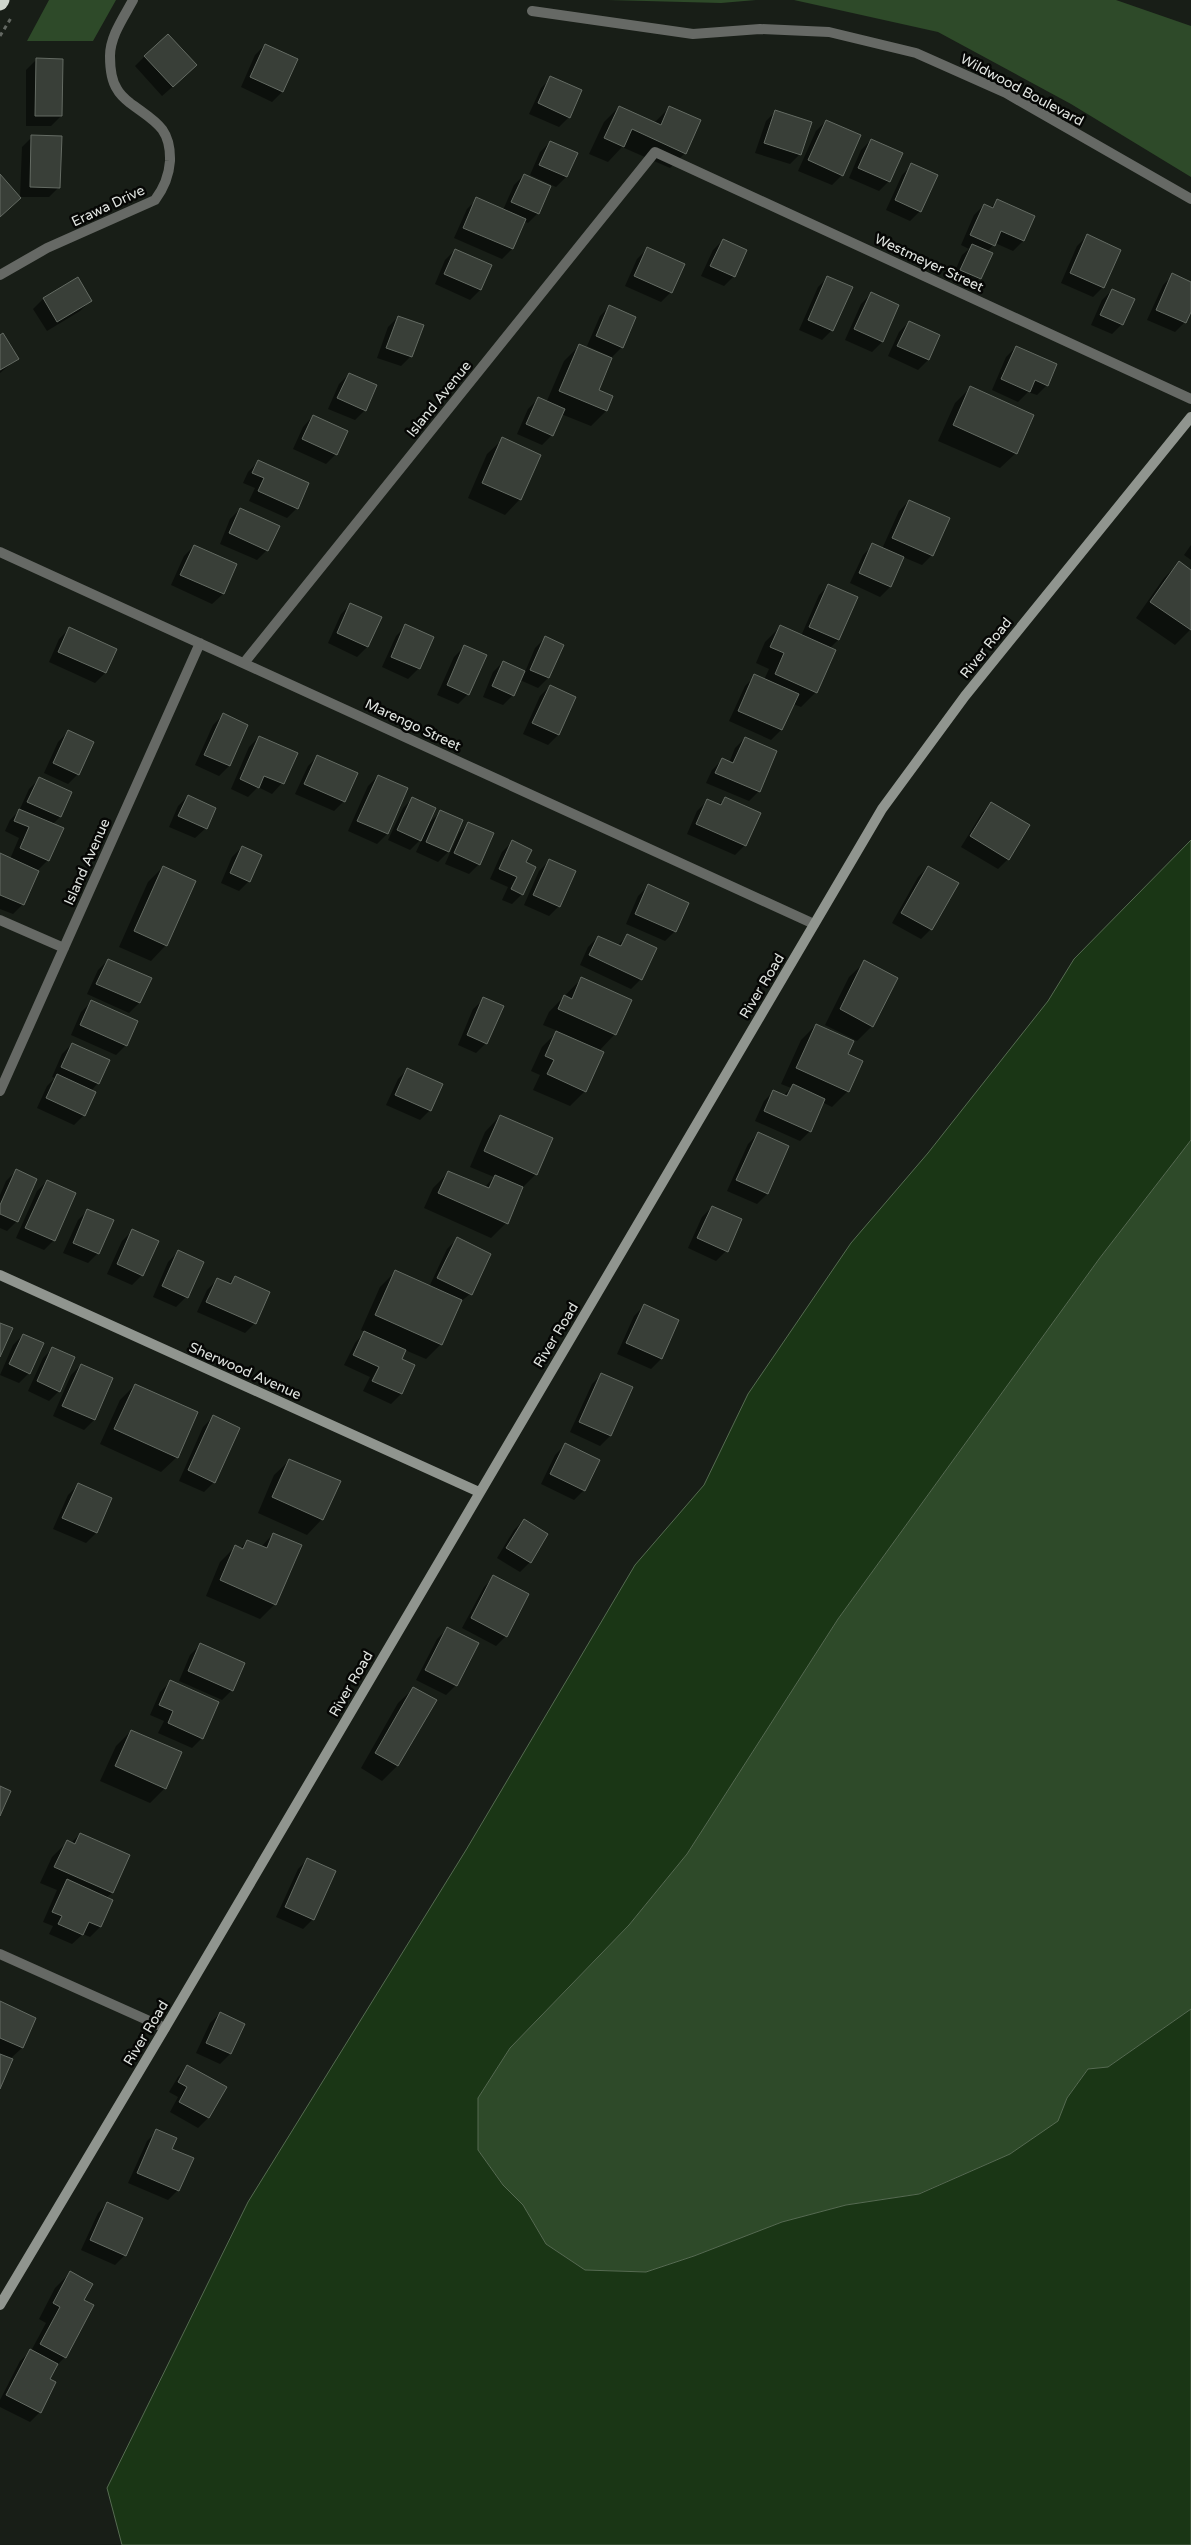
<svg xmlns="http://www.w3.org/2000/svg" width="1191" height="2545" font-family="'Varela Round',sans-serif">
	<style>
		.forest { fill: #2e4a29 }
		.water { fill: #1a3615; stroke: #566b52 }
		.shadow { fill: #0007 }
		.building { fill: #393f38; stroke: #646b63 }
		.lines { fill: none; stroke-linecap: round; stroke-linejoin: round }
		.path { stroke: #636862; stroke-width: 3; stroke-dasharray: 4 4; stroke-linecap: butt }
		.street { stroke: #666965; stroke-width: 10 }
		.secondary { stroke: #90958f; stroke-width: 10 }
		.highway { stroke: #cfd6cd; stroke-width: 15 }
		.labels { text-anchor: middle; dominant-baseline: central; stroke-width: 5; stroke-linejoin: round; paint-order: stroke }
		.street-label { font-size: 14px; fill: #e2e6e2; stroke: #060705 }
	</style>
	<rect width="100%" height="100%" fill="#181e17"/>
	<path class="forest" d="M49 0H116L93 41H27Z
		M608 0H756L721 3Z
		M794 0H1116L1191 26V177L1071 104 938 32Z
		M1191 1140V2009L1108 2067 1088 2069 1067 2098 1059 2121 1010 2154 918 2194 846 2205 782 2222 694 2256 646 2272 585 2270 546 2244 523 2205 503 2185 478 2150V2098L510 2048 629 1925 687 1854 838 1619 1099 1259Z"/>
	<path class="water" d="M1191 840V1140L1099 1259 838 1619 687 1854 629 1925 510 2048 478 2098V2150L503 2185 523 2205 546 2244 585 2270 646 2272 694 2256 782 2222 846 2205 919 2194 1010 2154 1058 2121 1067 2098 1088 2069 1108 2067 1191 2009V2545H122L107 2488 248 2202 466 1850 635 1565 704 1485 748 1394 851 1243 928 1153 1048 1001 1074 959Z"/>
	<path class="shadow" d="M265 45 297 59 282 92 272 102 241 87 255 55Z
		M145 56 186 75 162 96 135 66Z
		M36 60 61 116 51 126H26V70Z
		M551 78 569 117 559 127 529 114 541 88Z
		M619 107 654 123 670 107 685 153 670 168 622 147 608 162 589 154 604 122Z
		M776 111 800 154 790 164 755 153 766 121Z
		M826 121 842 175 832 185 798 171 816 131Z
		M32 137 59 187 49 197H20L22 147Z
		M871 140 889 181 879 191 849 178 861 150Z
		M550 142 566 177 556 187 530 175 540 152Z
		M912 165 920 211 910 221 886 210 902 175Z
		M524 175 538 213 528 223 524 221 512 249 502 259 454 238 467 209 477 199 503 210 514 185Z
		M998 201 1033 217 1023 241 1013 251 995 243 987 252 980 278 970 288 951 280 962 255 969 249 961 245 974 215 984 205 990 208Z
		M1087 236 1103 287 1093 297 1061 283 1077 246Z
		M723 240 734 276 724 286 701 276 713 250Z
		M647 249 671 292 661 302 625 286 637 259Z
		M455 250 480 290 470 300 435 284 445 260Z
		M1173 275 1191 283V309L1185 322 1175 332 1147 320 1163 285Z
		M828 277 832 330 822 340 799 330 818 287Z
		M1112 290 1122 324 1112 334 1091 325 1102 300Z
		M871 294 882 342 872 352 845 340 861 304Z
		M43 299 90 301 80 311 47 331 33 309Z
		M610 306 622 347 610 359 597 391 611 397 606 411 591 426 561 414 552 435 542 445 517 434 528 409 538 399 546 403 564 361 579 346 608 358 609 356 587 346 600 316Z
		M398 317 411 356 401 366 377 358 388 327Z
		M909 322 938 336 928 360 918 370 888 356 899 332Z
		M0 336 18 358 0 373Z
		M1016 347 1047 385 1037 395 1028 392 1018 402 992 390 1006 357Z
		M349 374 365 410 355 420 328 409 339 384Z
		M970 388 1016 453 1000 468 938 441 955 403Z
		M313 416 336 454 326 464 293 449 303 427Z
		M503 439 520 499 505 515 468 498 487 454Z
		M258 462 297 508 287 518 249 501 255 488 243 483 248 472Z
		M909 501 932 555 922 565 903 557 890 587 880 597 850 583 863 555 873 545 882 549 899 511Z
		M240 509 267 550 257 560 220 544 230 519Z
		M1191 545V560L1184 555Z
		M194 546 236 564 223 594 212 604 171 585 184 556Z
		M1179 563 1191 571V629L1175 645 1136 618 1164 578Z
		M829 585 838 640 829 649 816 692 801 707 793 704 781 730 771 740 729 721 745 686 755 676 764 680 769 669 756 663 765 642 780 627 801 636 819 595Z
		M351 604 380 617 367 647 357 657 328 643 341 614Z
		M406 626 432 638 418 669 408 679 382 667 396 636Z
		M69 629 115 649 105 673 95 683 49 662 59 639Z
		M545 638 563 645 548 678 538 688 520 680 513 695 503 705 483 697 493 672 503 662 525 672 535 648Z
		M464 647 468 694 458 704 437 695 454 657Z
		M550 686 575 697 558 735 548 745 523 734 540 696Z
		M223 715 247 725 229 766 219 776 195 765 213 725Z
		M68 732 78 774 68 784 44 773 58 742Z
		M259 737 296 753 282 783 272 794 258 787 248 797 231 789 249 747Z
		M745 738 759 791 749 801 706 783 712 770 722 760 729 763 735 748Z
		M318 756 344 801 334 811 295 794 308 766Z
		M378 776 406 789 387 834 377 844 348 831 368 786Z
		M39 779 70 793 60 817 52 825 48 860 38 870 23 904 13 914 0 909V855L10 859 19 838 5 831 10 820 19 811 29 789Z
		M188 796 215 808 206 828 195 838 169 827 178 806Z
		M413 798 427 825 440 812 461 821 448 852 438 862 416 852 423 837 410 850 388 840 403 808Z
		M725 799 745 845 735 855 687 834 697 811 707 801 718 805Z
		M992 803 1028 826 1008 859 998 869 961 847 982 813Z
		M469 823 479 864 469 874 445 864 459 833Z
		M512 842 525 863 522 894 512 904 502 900 508 887 490 879 502 852Z
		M242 847 249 881 239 891 221 883 232 857Z
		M549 861 559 906 549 916 524 905 539 871Z
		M163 867 166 945 151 961 119 947 148 882Z
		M928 867 931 929 921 939 892 923 918 877Z
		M648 886 675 931 665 941 626 924 638 896Z
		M627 936 641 979 631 989 580 965 588 947 598 937 617 946Z
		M108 960 139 1003 129 1013 87 994 98 970Z
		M865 962 872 1026 857 1041 825 1025 849 977Z
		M582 978 615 1034 599 1051 585 1091 570 1106 533 1090 540 1075 531 1071 542 1047 558 1031 543 1025 549 1012Z
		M484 999 486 1043 476 1053 458 1045 473 1009Z
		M91 1002 126 1045 116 1055 71 1035 81 1012Z
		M816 1025 847 1055 861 1061 848 1091 832 1107 822 1102 810 1131 800 1141 755 1121 764 1101 774 1091 783 1096 791 1088 781 1084 801 1040Z
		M72 1044 98 1083 91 1091 84 1115 74 1125 37 1108 47 1086 55 1078 52 1077 62 1054Z
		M408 1069 430 1110 420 1120 386 1105 398 1079Z
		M500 1116 536 1174 521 1189 506 1223 491 1238 424 1208 433 1188 449 1172 484 1188 494 1177 470 1167 485 1132Z
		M758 1134 787 1147 767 1194 757 1204 727 1191 748 1144Z
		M16 1171 17 1221 7 1231 0 1228V1195L6 1181Z
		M47 1181 54 1240 44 1250 16 1238 37 1191Z
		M712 1207 726 1251 716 1261 688 1248 702 1217Z
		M88 1210 98 1253 88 1263 63 1253 78 1220Z
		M132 1231 142 1275 132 1285 107 1274 122 1241Z
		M457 1239 470 1294 459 1303 441 1344 426 1359 405 1350 401 1360 413 1366 401 1394 391 1404 363 1391 370 1377 344 1365 355 1343 365 1332 361 1330 380 1287 395 1272 429 1287 447 1249Z
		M178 1252 186 1297 176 1307 153 1297 168 1262Z
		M235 1277 255 1323 245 1333 197 1312 207 1290 217 1280 228 1284Z
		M644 1306 678 1321 661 1359 651 1369 617 1354 634 1316Z
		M23 1335 29 1373 19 1383 0 1375 13 1345Z
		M53 1348 59 1391 49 1401 28 1391 43 1358Z
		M81 1365 112 1379 94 1420 84 1430 53 1416 71 1375Z
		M602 1374 631 1387 610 1436 600 1446 570 1432 592 1384Z
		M135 1385 177 1457 161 1472 100 1444 120 1400Z
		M213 1417 214 1482 204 1492 179 1481 203 1427Z
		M565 1445 584 1490 574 1500 541 1484 555 1455Z
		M290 1460 322 1519 307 1535 258 1513 274 1475Z
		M78 1485 110 1499 96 1533 86 1543 53 1529 68 1495Z
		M524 1520 530 1562 520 1572 497 1558 514 1530Z
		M273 1534 275 1604 260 1619 206 1596 220 1562 235 1547 240 1549 247 1541 261 1547Z
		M494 1577 506 1636 496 1646 462 1628 484 1587Z
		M447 1629 456 1685 446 1695 416 1680 437 1639Z
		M200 1645 232 1690 222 1700 179 1681 190 1655Z
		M170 1682 202 1738 192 1748 158 1733 164 1721 150 1715 160 1692Z
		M414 1688 397 1766 382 1781 361 1768 398 1703Z
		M131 1731 165 1788 150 1803 100 1781 116 1746Z
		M80 1834 128 1856 112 1893 106 1898 111 1900 100 1927 90 1937 83 1934 72 1944 49 1934 53 1926 43 1922 57 1890 40 1883 52 1857 67 1842 71 1843Z
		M308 1859 313 1919 303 1929 276 1917 298 1869Z
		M0 2003 35 2018 22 2048 10 2059 0 2086Z
		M220 2013 244 2024 230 2054 220 2064 196 2053 210 2023Z
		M188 2067 225 2087 208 2118 198 2128 170 2112 178 2097 169 2092 178 2077Z
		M157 2131 178 2190 168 2200 128 2183 147 2141Z
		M108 2203 125 2255 115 2265 81 2250 98 2213Z
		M70 2273 83 2301 65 2357 55 2367 49 2379 40 2412 30 2422 0 2407V2400L20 2361 31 2351 46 2323 39 2319 55 2288Z"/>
	<path class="building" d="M168 34 197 65 173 87 144 56Z
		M265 44 298 59 283 92 250 77Z
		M36 58 63 59 62 116H35Z
		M550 76 582 90 570 118 538 103Z
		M619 106 661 125 669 106 701 120 686 154 632 129 624 147 604 138Z
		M775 110 812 122 801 155 764 143Z
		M826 120 861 135 843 176 808 160Z
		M31 135 62 136 60 188 30 187Z
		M871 139 903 153 890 182 858 168Z
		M550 141 578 153 567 177 539 165Z
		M911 163 938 175 921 212 895 200Z
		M0 174 21 198 0 217Z
		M524 174 551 186 539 214 511 202Z
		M476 197 526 219 513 249 463 228Z
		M997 199 1035 216 1024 241 1001 231 995 246 970 235 984 204 993 208Z
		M1087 234 1121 250 1104 288 1070 273Z
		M723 239 747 250 735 277 710 266Z
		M972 244 993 253 981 279 960 270Z
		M647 247 685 264 672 293 634 276Z
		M455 249 492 265 481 290 444 274Z
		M1172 273 1191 282V312L1186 323 1156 310Z
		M827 276 853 287 833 331 808 320Z
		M78 277 92 301 57 322 43 298Z
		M1112 289 1135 299 1123 325 1100 315Z
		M871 292 899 305 883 342 854 329Z
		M609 305 636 317 623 348 596 336Z
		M398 316 424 325 412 357 386 348Z
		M909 321 940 335 929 360 897 346Z
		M3 333 19 359 0 370V335Z
		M579 344 612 358 599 390 613 396 607 411 559 391Z
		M1016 346 1057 364 1048 386 1035 380 1030 392 1001 379Z
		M349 373 377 385 366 411 337 398Z
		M970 386 1034 415 1017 454 953 425Z
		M538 397 565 409 553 436 526 424Z
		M313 415 348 431 337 455 302 439Z
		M502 437 541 455 521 500 482 483Z
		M258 460 309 483 298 509 258 491 264 478 252 473Z
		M909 500 950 518 933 556 892 538Z
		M240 508 280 526 268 551 229 533Z
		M872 543 904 557 891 587 859 573Z
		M194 545 237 564 224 594 180 575Z
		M1179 561 1191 570V630L1150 602Z
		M828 584 858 597 839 640 809 627Z
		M350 603 382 617 368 647 337 633Z
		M405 624 434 637 420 669 391 657Z
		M780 625 836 650 817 693 775 674 784 653 770 647Z
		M69 627 117 649 106 673 58 652Z
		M545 636 564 645 549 678 530 670Z
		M464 645 487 655 469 695 447 685Z
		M503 661 525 671 514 696 492 686Z
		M754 674 799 694 782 730 738 711Z
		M550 685 576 697 559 735 532 723Z
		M223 713 248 725 230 766 204 755Z
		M68 730 94 742 79 775 53 763Z
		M259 736 298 753 284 784 264 776 259 788 240 779Z
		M745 737 777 751 760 792 715 773 722 758 733 763Z
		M317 755 358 773 345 802 304 784Z
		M378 775 408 788 388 834 357 821Z
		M39 777 72 792 61 817 27 802Z
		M188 795 216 808 207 829 178 816Z
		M412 797 436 808 421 841 397 830Z
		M725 797 761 813 746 846 696 824 707 799 721 805Z
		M991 802 1030 825 1009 860 970 836Z
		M19 809 64 828 49 861 20 848 29 827 14 821Z
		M440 810 463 820 449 852 426 842Z
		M468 822 494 833 480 865 454 853Z
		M512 840 532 850 526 862 536 867 523 895 511 889 517 877 499 869Z
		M242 846 262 855 250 882 230 873Z
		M0 853 39 871 24 905 0 895Z
		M549 859 576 871 560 907 533 895Z
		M163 866 196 881 167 946 134 931Z
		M928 866 959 883 932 930 901 913Z
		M648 884 689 903 676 932 635 914Z
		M627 934 657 948 642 980 589 955 598 936 621 946Z
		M108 959 152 978 140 1003 96 984Z
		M864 960 898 978 873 1027 840 1009Z
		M581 977 632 1000 616 1035 558 1009 564 995 572 999Z
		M483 997 504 1006 487 1044 467 1035Z
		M91 1000 138 1021 127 1046 80 1025Z
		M816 1024 854 1041 848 1054 863 1061 849 1092 796 1068Z
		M556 1031 604 1052 586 1092 547 1074 554 1060 545 1056Z
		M72 1043 110 1060 99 1084 61 1067Z
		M407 1068 443 1084 431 1111 395 1095Z
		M57 1074 96 1092 85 1116 46 1098Z
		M793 1084 825 1099 811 1132 764 1111 773 1090 787 1096Z
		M500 1115 553 1138 537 1175 484 1151Z
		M758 1132 789 1146 768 1194 736 1180Z
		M16 1169 37 1179 18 1222 0 1214V1205Z
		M448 1171 489 1188 495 1175 523 1187 508 1224 438 1193Z
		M47 1180 76 1193 55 1241 25 1228Z
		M712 1206 742 1219 728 1252 697 1238Z
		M87 1209 114 1220 99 1254 73 1243Z
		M132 1229 159 1241 143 1276 117 1264Z
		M457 1237 491 1254 472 1295 437 1278Z
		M178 1250 204 1262 188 1298 162 1286Z
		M395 1270 462 1300 442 1345 375 1315Z
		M235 1276 270 1292 256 1324 206 1302 217 1278 231 1284Z
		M644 1304 679 1320 662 1359 626 1343Z
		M0 1323 13 1328 0 1357Z
		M364 1331 406 1350 402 1359 415 1365 402 1394 372 1381 379 1367 353 1355Z
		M23 1334 44 1343 30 1374 9 1364Z
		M52 1347 75 1357 60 1392 37 1381Z
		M81 1364 113 1378 95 1420 62 1406Z
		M601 1373 633 1387 611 1436 579 1422Z
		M135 1384 198 1412 178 1458 114 1429Z
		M213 1415 240 1428 215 1483 188 1470Z
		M565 1443 600 1460 585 1491 550 1474Z
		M289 1459 341 1481 323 1520 272 1497Z
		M78 1483 112 1498 97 1533 62 1518Z
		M524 1519 548 1534 531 1563 506 1548Z
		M273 1533 302 1545 276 1605 220 1580 235 1545 243 1549 247 1540 267 1548Z
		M493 1575 529 1594 507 1637 471 1618Z
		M447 1627 479 1643 457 1686 425 1670Z
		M200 1643 245 1663 233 1691 188 1671Z
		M170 1680 219 1702 203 1739 168 1723 173 1711 159 1705Z
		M413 1687 437 1700 398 1766 375 1753Z
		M131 1730 182 1752 166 1789 115 1766Z
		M0 1786 11 1791 0 1816Z
		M80 1833 130 1855 113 1893 54 1867 67 1840 75 1844Z
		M307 1858 336 1871 314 1920 285 1907Z
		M67 1879 113 1900 101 1927 89 1922 83 1935 58 1924 62 1916 52 1912Z
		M0 2001 36 2018 23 2048 0 2038Z
		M220 2012 245 2024 231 2054 206 2043Z
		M0 2054 13 2059 0 2089Z
		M187 2065 227 2087 209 2118 179 2102 187 2087 178 2082Z
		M156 2129 177 2138 172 2149 194 2158 179 2191 137 2173Z
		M107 2202 143 2218 126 2256 90 2240Z
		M70 2271 93 2284 84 2300 94 2305 66 2358 40 2344 60 2307 53 2303Z
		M30 2349 58 2364 50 2379 56 2382 41 2413 6 2395Z"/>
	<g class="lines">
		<path class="path" d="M0 36 11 18"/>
		<path class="street" d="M532 11 693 34 760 29 829 32 916 53 1006 93 1191 199
			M0 275 47 248 155 200C164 188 169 176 170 161 171 127 154 121 130 103 125 99 120 95 117 89 111 80 110 67 110 56 110 36 124 17 133 0
			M0 552 814 924
			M244 663 655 152 1191 399
			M0 920 64 948
			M0 1091 200 643
			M0 1954 165 2028"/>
		<path class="secondary" d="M0 1275 479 1492
			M0 2305 165 2028 882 809 965 696 1191 417"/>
		<path class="highway" d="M0 3 2 0"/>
	</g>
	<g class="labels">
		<g class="street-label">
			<text transform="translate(1022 90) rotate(28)">Wildwood Boulevard</text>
			<text transform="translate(108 206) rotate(-25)">Erawa Drive</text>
			<text transform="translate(929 263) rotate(25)">Westmeyer Street</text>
			<text transform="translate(439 399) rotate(-51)">Island Avenue</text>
			<text transform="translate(986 648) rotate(-51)">River Road</text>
			<text transform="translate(413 725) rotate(25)">Marengo Street</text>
			<text transform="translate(87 862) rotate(-66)">Island Avenue</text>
			<text transform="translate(762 986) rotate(-59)">River Road</text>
			<text transform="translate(556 1335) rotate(-59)">River Road</text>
			<text transform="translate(245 1371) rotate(24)">Sherwood Avenue</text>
			<text transform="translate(351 1684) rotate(-60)">River Road</text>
			<text transform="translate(146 2033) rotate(-59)">River Road</text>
		</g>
	</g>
</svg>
